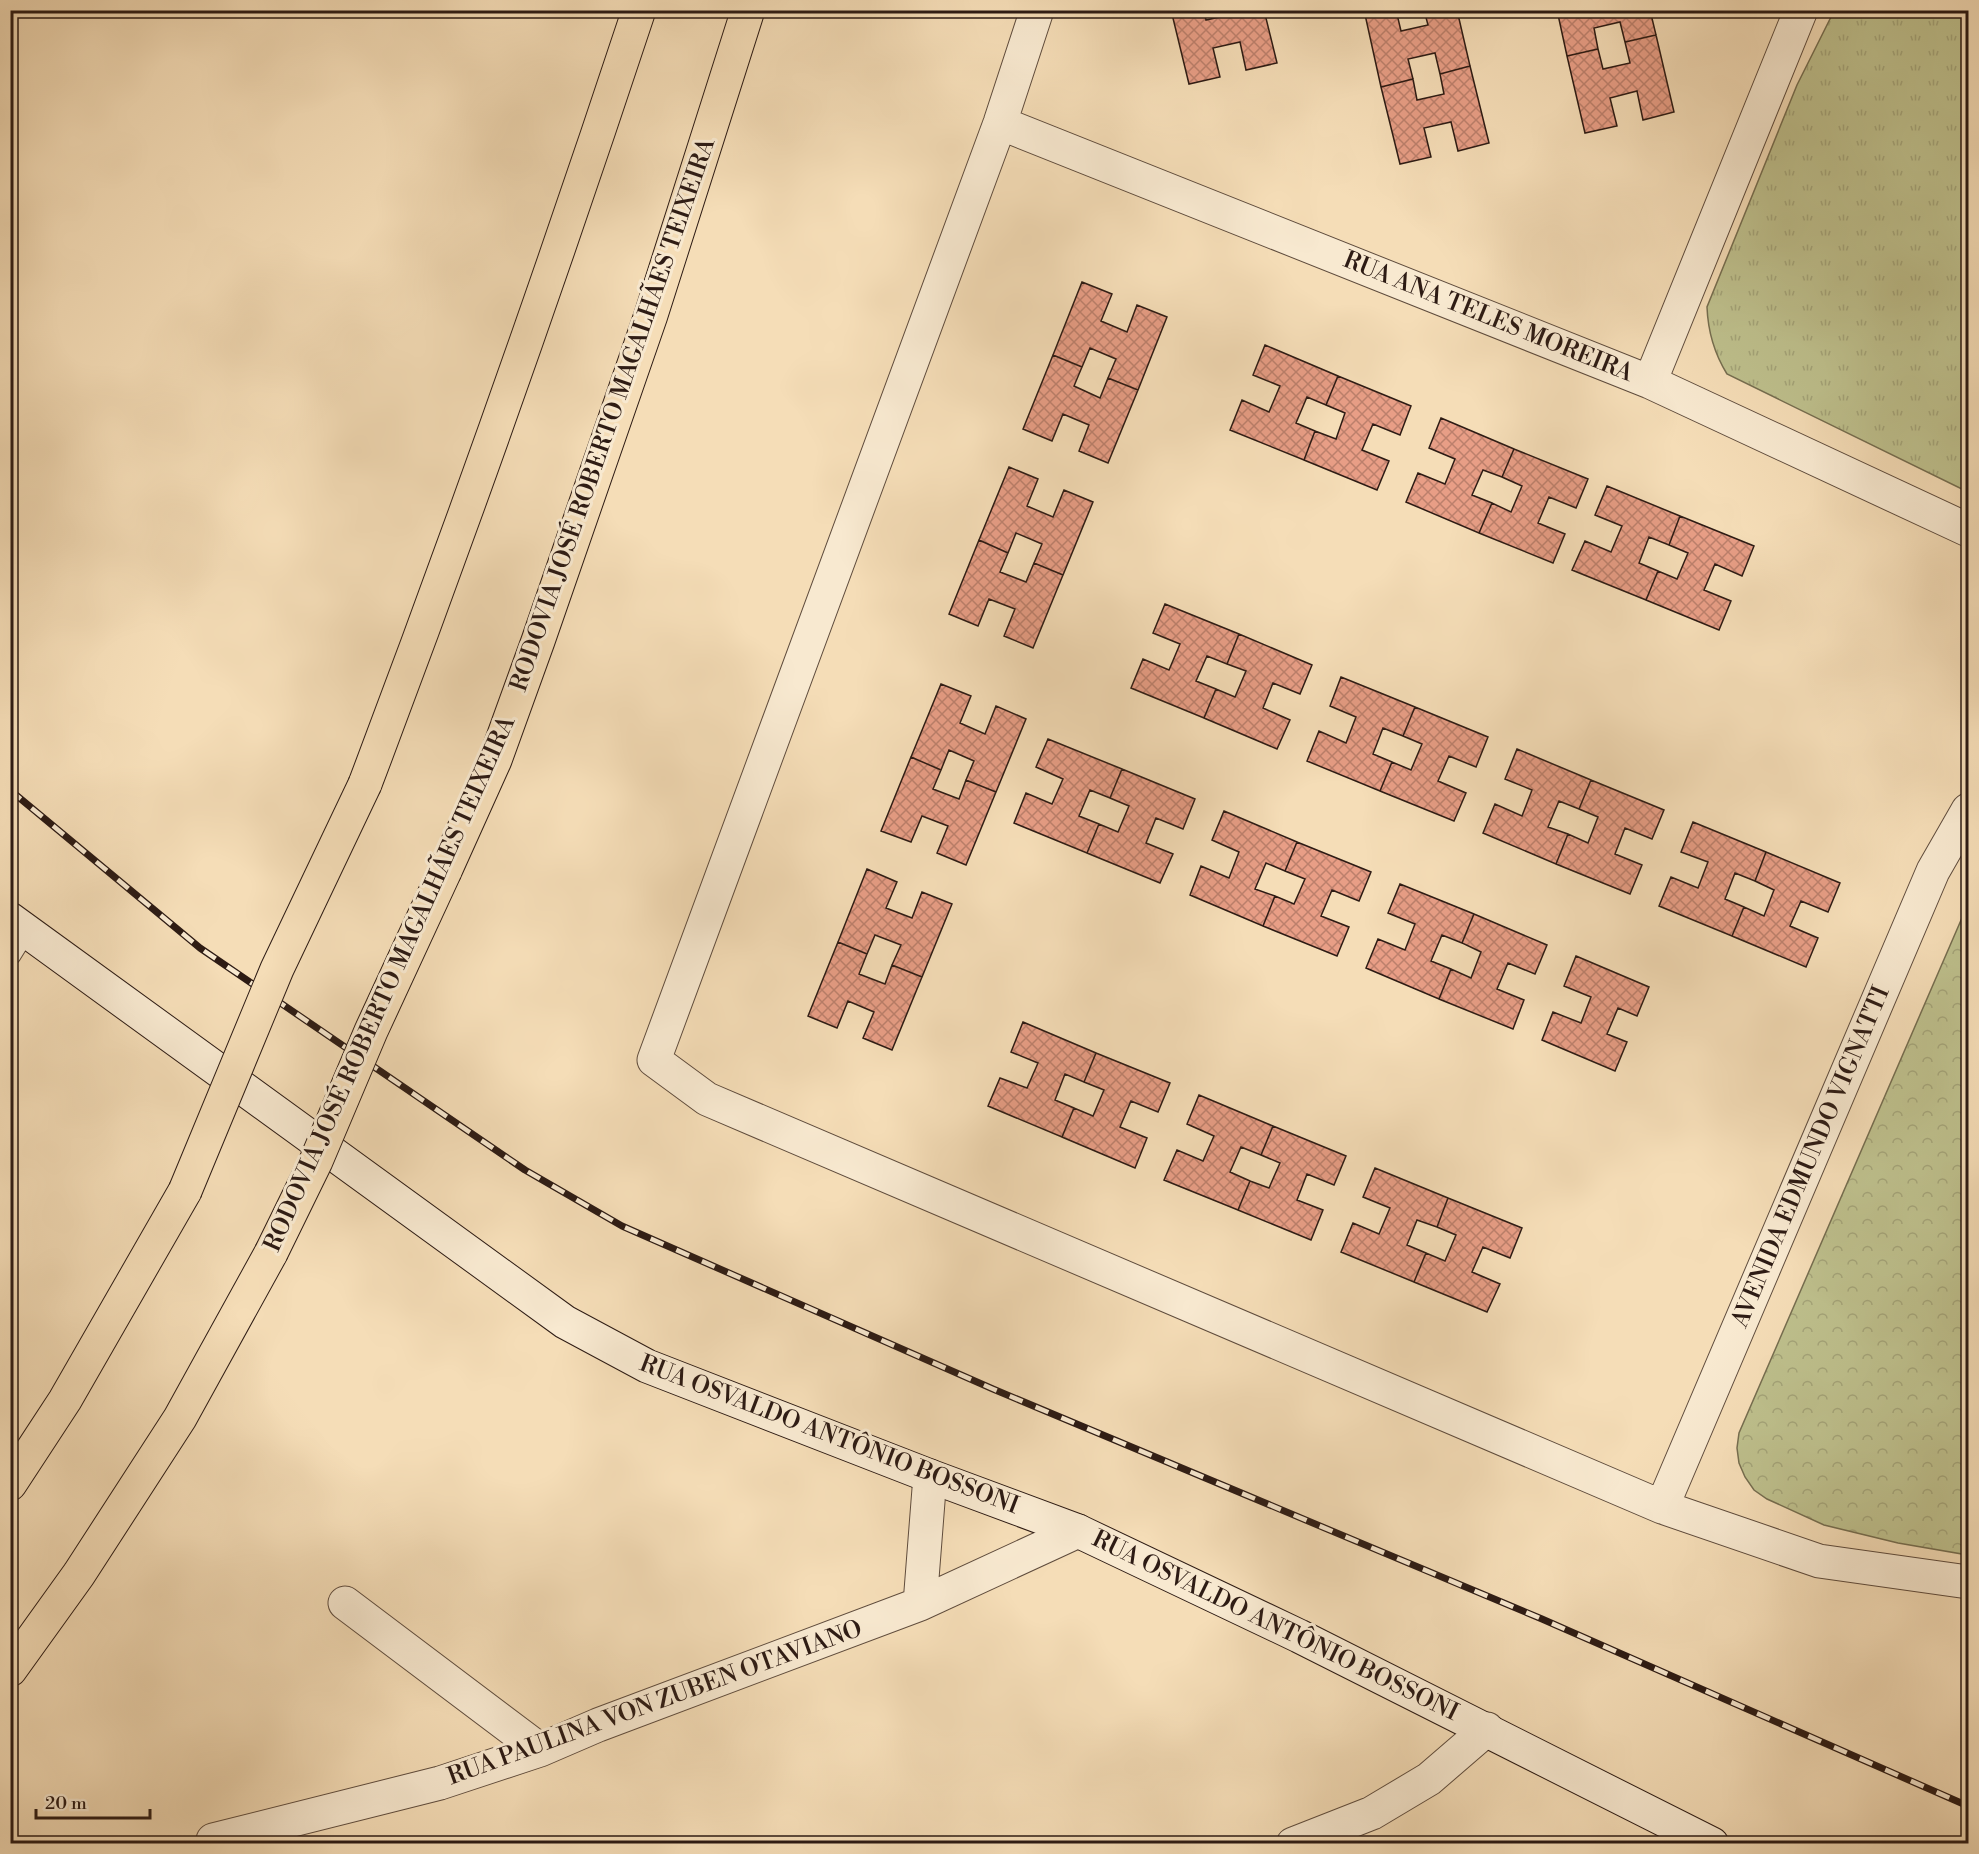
<svg xmlns="http://www.w3.org/2000/svg" width="1979" height="1854" font-family="'Libre Bodoni',serif">
	<style>
		.grass { fill: url(#grass-tufts); stroke: #766e50; stroke-width: 1.5 }
		.forest { fill: url(#forest-crowns); stroke: #766e50; stroke-width: 1.5 }
		.building { fill: url(#building-cross-hatch); stroke: #2d1b14; stroke-width: 1.5 }
		.lines { fill: none; stroke-linecap: round; stroke-linejoin: round }
		.lane-casing { stroke: #5f4c3d; stroke-width: 23 }
		.street-casing { stroke: #5f4c3d; stroke-width: 35 }
		.secondary-casing { stroke: #2d1b14; stroke-width: 35 }
		.highway-casing { stroke: #2d1b14; stroke-width: 35 }
		.lane { stroke: #f8e9d0; stroke-width: 21 }
		.street { stroke: #f8e9d0; stroke-width: 33 }
		.secondary { stroke: #f8e9d0; stroke-width: 33 }
		.highway { stroke: #f5ddb7; stroke-width: 33 }
		.rail-casing { stroke: #2d1b14; stroke-width: 7 }
		.rail { stroke: #f8e9d0; stroke-width: 4.5; stroke-dasharray: 14; stroke-linecap: butt }
		.highway-bridge-casing { stroke: #2d1b14; stroke-width: 35; stroke-linecap: butt }
		.highway-bridge { stroke: #f5ddb7; stroke-width: 33 }
		.labels { text-anchor: middle; dominant-baseline: central; stroke-width: 6; stroke-linejoin: round; paint-order: stroke }
		.street-label { font-size: 24px; fill: #2d1b14; stroke: #f8e9d0 }
	</style>
	<defs>
		<pattern id="grass-tufts" width="24" height="20" patternUnits="userSpaceOnUse" patternTransform="scale(1.5)"><rect width="24" height="20" fill="#bec08d"/><path d="M3 7l-1-3M5 7V3M7 7l1-3M15 17l-1-3M17 17v-4M19 17l1-3" fill="none" stroke="#a4a479"/></pattern>
		<pattern id="forest-crowns" width="20" height="18" patternUnits="userSpaceOnUse" patternTransform="scale(1.5)"><rect width="20" height="18" fill="#bec08d"/><path d="M2 6a3 3 0 1 1 6 0M12 15a3 3 0 1 1 6 0" fill="none" stroke="#a4a479"/></pattern>
		<pattern id="building-cross-hatch" width="8" height="8" patternUnits="userSpaceOnUse" patternTransform="scale(1.5)"><rect width="8" height="8" fill="#e89e86"/><path d="M0 0l8 8M0 8l8-8" fill="none" stroke="#bc806c"/></pattern>
	</defs>
	<rect width="100%" height="100%" fill="#f5ddb7"/>
	<filter id="stains"><feTurbulence type="fractalNoise" baseFrequency=".00333" numOctaves="4"/><feColorMatrix values="0 0 0 0 .2 0 0 0 0 .09 0 0 0 0 .02 0 0 0 .5 -.17"/></filter>
	<radialGradient id="worn" r=".72"><stop offset=".6" stop-color="#630" stop-opacity="0"/><stop offset="1" stop-color="#630" stop-opacity=".3"/></radialGradient>
	<path class="grass" d="M1834 11H1968V492L1727 374C1714 353 1708 333 1707 307L1797 85Z"/>
	<path class="forest" d="M1968 904V1555L1898 1543 1824 1525 1767 1499 1754 1490 1745 1477 1739 1463 1737 1448 1739 1433Z"/>
	<path class="building" d="M1171 10H1204L1206 20 1233 14 1232 10H1264L1277 63 1246 70 1240 42 1213 48 1220 77 1189 84Z
		M1364 10H1396L1401 31 1428 25 1424 10H1457L1470 66 1440 74 1435 53 1408 59 1413 79 1381 87Z
		M1557 10H1650L1656 35 1625 42 1620 22 1594 28 1598 49 1567 56Z
		M1656 35 1674 112 1643 120 1637 91 1610 98 1617 126 1585 133 1567 56 1598 49 1603 69 1630 63 1625 42Z
		M1470 66 1489 143 1458 151 1451 122 1424 128 1431 157 1400 164 1381 87 1413 79 1417 100 1444 94 1440 74Z
		M1082 282 1112 294 1101 321 1127 332 1137 305 1167 317 1138 390 1108 378 1116 359 1090 348 1082 367 1053 355Z
		M1265 345 1338 376 1326 405 1307 397 1296 423 1315 431 1304 460 1230 430 1242 400 1269 412 1280 386 1253 375Z
		M1053 355 1082 367 1074 386 1100 398 1108 378 1138 390 1108 463 1079 451 1089 425 1063 414 1052 441 1023 429Z
		M1338 376 1411 406 1400 435 1373 424 1362 450 1389 461 1377 490 1304 460 1315 431 1336 439 1345 413 1326 405Z
		M1441 418 1514 449 1502 477 1483 470 1472 495 1492 503 1479 533 1406 502 1418 473 1445 484 1455 459 1429 448Z
		M1514 449 1588 479 1576 508 1549 497 1538 523 1565 534 1553 563 1479 533 1492 503 1511 512 1522 486 1502 477Z
		M1009 467 1038 479 1027 506 1053 517 1064 490 1093 502 1063 575 1034 563 1042 544 1016 533 1008 553 979 540Z
		M1607 486 1680 516 1669 545 1649 537 1639 563 1658 571 1646 600 1572 570 1585 541 1611 552 1622 526 1595 515Z
		M1680 516 1754 546 1742 576 1715 564 1704 590 1731 601 1719 630 1646 600 1658 571 1677 579 1688 553 1669 545Z
		M979 540 1008 553 1000 572 1026 582 1034 563 1063 575 1033 648 1004 636 1015 609 989 599 978 626 949 614Z
		M1165 604 1239 634 1227 664 1207 656 1196 681 1216 689 1204 718 1131 688 1143 659 1169 670 1180 644 1153 633Z
		M1239 634 1312 665 1300 694 1273 683 1263 708 1290 720 1277 749 1204 718 1216 689 1235 697 1246 671 1227 664Z
		M1341 677 1415 707 1403 736 1383 728 1373 754 1392 762 1380 791 1307 761 1319 731 1346 743 1356 717 1330 706Z
		M941 684 971 696 960 723 985 734 996 706 1026 719 996 792 966 780 974 761 949 750 941 770 911 757Z
		M1415 707 1488 737 1476 767 1449 756 1438 781 1466 793 1454 821 1380 791 1392 762 1411 770 1422 744 1403 736Z
		M1048 739 1122 769 1110 798 1090 790 1079 816 1099 824 1087 853 1014 823 1026 793 1052 804 1063 779 1036 767Z
		M1517 749 1591 780 1579 809 1559 801 1548 827 1568 834 1556 864 1483 833 1495 804 1522 816 1532 790 1505 779Z
		M911 757 941 770 933 789 959 799 966 780 996 792 966 865 937 853 948 826 922 816 911 842 881 831Z
		M1122 769 1195 799 1183 829 1156 818 1146 843 1173 854 1160 883 1087 853 1099 824 1118 832 1129 806 1110 798Z
		M1591 780 1664 810 1652 839 1625 828 1615 854 1642 865 1630 894 1556 864 1568 834 1588 843 1598 817 1579 809Z
		M1224 811 1297 842 1285 871 1266 863 1255 889 1275 896 1263 926 1190 895 1201 866 1229 878 1239 852 1212 840Z
		M1693 822 1766 852 1755 881 1735 873 1725 899 1744 907 1732 936 1659 906 1671 877 1698 888 1708 862 1681 852Z
		M1297 842 1371 872 1359 901 1332 890 1321 916 1349 927 1337 956 1263 926 1275 896 1294 904 1305 879 1285 871Z
		M1766 852 1840 883 1828 912 1801 901 1790 926 1818 938 1806 967 1732 936 1744 907 1764 916 1774 890 1755 881Z
		M867 869 897 882 886 908 912 918 922 892 952 904 922 977 892 965 901 945 875 935 867 954 838 942Z
		M1400 884 1474 914 1462 943 1442 935 1431 961 1451 969 1439 999 1366 968 1378 939 1405 950 1415 924 1388 913Z
		M1474 914 1547 945 1535 974 1508 963 1497 989 1524 1000 1513 1029 1439 999 1451 969 1471 978 1481 952 1462 943Z
		M838 942 867 954 859 974 885 984 892 965 922 977 892 1050 863 1038 874 1012 848 1001 837 1028 808 1016Z
		M1576 956 1649 987 1637 1016 1618 1008 1607 1034 1627 1042 1615 1071 1542 1040 1553 1012 1581 1023 1591 997 1564 986Z
		M1023 1022 1096 1053 1084 1082 1065 1074 1055 1100 1074 1108 1062 1137 988 1106 1000 1078 1027 1088 1038 1063 1011 1052Z
		M1096 1053 1170 1083 1158 1112 1131 1101 1120 1127 1147 1138 1135 1168 1062 1137 1074 1108 1093 1116 1104 1090 1084 1082Z
		M1199 1095 1273 1126 1261 1155 1241 1147 1230 1172 1250 1181 1238 1210 1164 1180 1177 1150 1203 1161 1214 1136 1187 1124Z
		M1273 1126 1346 1156 1334 1185 1307 1174 1297 1200 1323 1210 1311 1240 1238 1210 1250 1181 1269 1188 1280 1163 1261 1155Z
		M1375 1168 1448 1198 1437 1227 1417 1220 1407 1245 1426 1253 1414 1282 1341 1252 1353 1223 1379 1234 1390 1208 1363 1197Z
		M1448 1198 1522 1228 1510 1258 1483 1247 1472 1272 1500 1284 1487 1312 1414 1282 1426 1253 1445 1261 1456 1235 1437 1227Z"/>
	<g class="lines">
		<defs>
			<path id="lane" d="M10 955 25 931"/>
			<path id="street" d="M1037 10 1000 123 654 1060 707 1099 1662 1507 1819 1561 1968 1582
				M1000 123 1650 382 1968 530
				M1650 382 1801 10
				M1662 1507 1933 871 1968 810
				M345 1603 540 1750
				M920 1604 930 1476
				M213 1840 440 1783 540 1750 598 1725 920 1604 1078 1531
				M1293 1844 1372 1813 1429 1779 1487 1729"/>
			<path id="secondary" d="M10 919 565 1322 647 1366 930 1476 1078 1531 1299 1636 1712 1844"/>
			<path id="highway" d="M365 784C462 528 553 270 639 10
				M445 871 495 760 538 641 651 315 748 10
				M10 1484 65 1400 185 1191
				M10 1670 79 1574 180 1418 271 1253"/>
		</defs>
		<use href="#lane" class="lane-casing"/>
		<use href="#street" class="street-casing"/>
		<use href="#secondary" class="secondary-casing"/>
		<use href="#highway" class="highway-casing"/>
		<use href="#lane" class="lane"/>
		<use href="#street" class="street"/>
		<use href="#secondary" class="secondary"/>
		<use href="#highway" class="highway"/>
		<defs>
			<path id="rail" d="M10 790 200 948 525 1170 622 1226 993 1389 1542 1619 1968 1806"/>
		</defs>
		<use href="#rail" class="rail-casing"/>
		<use href="#rail" class="rail"/>
		<defs>
			<path id="highway-bridge" d="M185 1191 277 969 365 784
				M271 1253 316 1161 371 1031 445 871"/>
		</defs>
		<use href="#highway-bridge" class="highway-bridge-casing"/>
		<use href="#highway-bridge" class="highway-bridge"/>
	</g>
	<g class="labels">
		<g class="street-label">
			<text transform="translate(1488 317) rotate(22)">RUA ANA TELES MOREIRA</text>
			<text transform="translate(613 415) rotate(-71)">RODOVIA JOSÉ ROBERTO MAGALHÃES TEIXEIRA</text>
			<text transform="translate(390 984) rotate(-66)">RODOVIA JOSÉ ROBERTO MAGALHÃES TEIXEIRA</text>
			<text transform="translate(1811 1157) rotate(-67)">AVENIDA EDMUNDO VIGNATTI</text>
			<text transform="translate(829 1435) rotate(21)">RUA OSVALDO ANTÔNIO BOSSONI</text>
			<text transform="translate(1275 1626) rotate(26)">RUA OSVALDO ANTÔNIO BOSSONI</text>
			<text transform="translate(655 1703) rotate(-20)">RUA PAULINA VON ZUBEN OTAVIANO</text>
		</g>
	</g>
	<rect width="1979" height="1854" fill="none" stroke="#f5ddb7" stroke-width="36"/>
	<rect x="12" y="12" width="1955" height="1830" fill="none" stroke="#2d1b14" stroke-width="3"/>
	<rect x="18" y="18" width="1943" height="1818" fill="none" stroke="#2d1b14" stroke-width="1.5"/>
	<path d="M36 1809v9h114v-9" fill="none" stroke="#2d1b14" stroke-width="3"/>
	<text x="45" y="1809" font-size="18" fill="#2d1b14" stroke="#f8e9d0" stroke-width="4.5" paint-order="stroke">20 m</text>
	<rect width="100%" height="100%" filter="url(#stains)"/>
	<rect width="100%" height="100%" fill="url(#worn)"/>
</svg>
